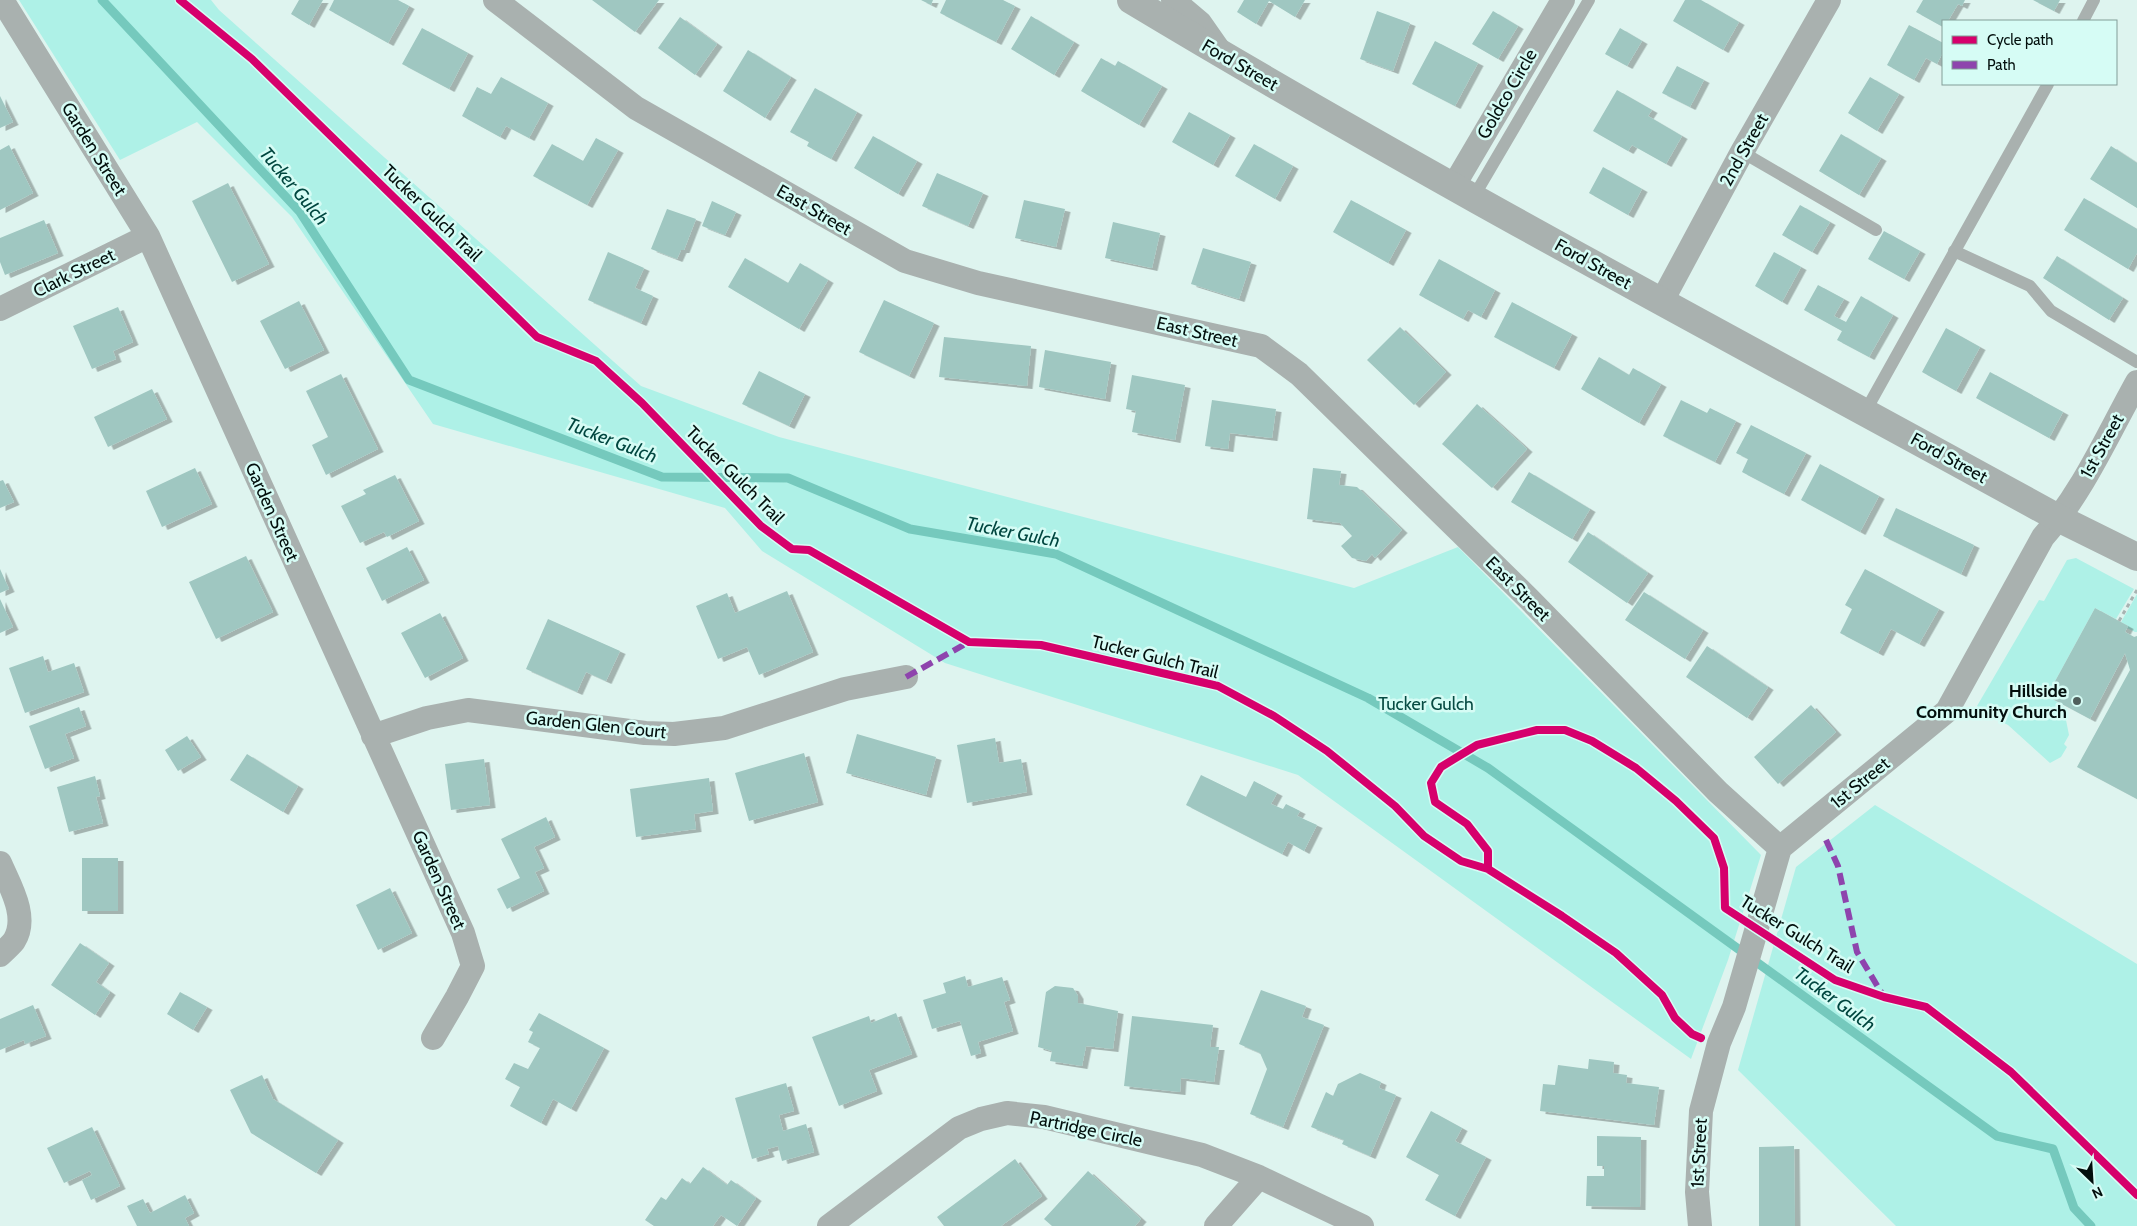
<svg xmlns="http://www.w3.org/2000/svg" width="2137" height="1226" font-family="Cabin,sans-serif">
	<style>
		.green { fill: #aef1e7 }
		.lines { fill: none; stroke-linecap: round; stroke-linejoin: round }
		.stream { stroke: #75c9bd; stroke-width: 9 }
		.building { fill: #9fc7c1; filter: url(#shadow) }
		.path { stroke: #a8b3b2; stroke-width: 3; stroke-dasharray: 4 4; stroke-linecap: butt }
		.service { stroke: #a9b1af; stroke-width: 12 }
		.minor { stroke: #a9b1af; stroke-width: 24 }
		.tertiary { stroke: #a9b1af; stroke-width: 28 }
		.quiet { stroke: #8e44ad; stroke-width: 6; stroke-dasharray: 12 6; stroke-linecap: butt }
		.cycleway-casing { stroke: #d6fcf5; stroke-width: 11 }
		.cycleway { stroke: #d6006c; stroke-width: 8 }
		.poi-dot { fill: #505f5c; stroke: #d6fcf5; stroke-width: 2 }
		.labels { text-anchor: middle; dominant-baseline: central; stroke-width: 5; stroke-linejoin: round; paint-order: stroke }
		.street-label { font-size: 18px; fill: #030f0d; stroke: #d6fcf5 }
		.poi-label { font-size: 18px; font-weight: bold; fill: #030f0d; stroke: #d6fcf5; text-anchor: end }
		.park-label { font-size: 18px; fill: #074b43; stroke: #d6fcf5 }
		.water-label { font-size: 19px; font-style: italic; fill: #00463f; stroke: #d6fcf5 }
	</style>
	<defs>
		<filter id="shadow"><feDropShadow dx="5.5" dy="3" stdDeviation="0" flood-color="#0004"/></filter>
	</defs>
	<rect width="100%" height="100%" fill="#def4ef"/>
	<path class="green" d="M19 0H211L219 10 641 386 779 437 1354 588 1458 547 1761 855 1728 960 1691 1059 1298 775 945 663 762 551 725 508 433 424 292 217 197 122 120 160Z
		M2076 558 2134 589 2116 619 2095 608 2047 696 2063 705 2069 735 2064 744 2067 747 2061 757 2050 763 2008 725 1984 713 1977 706 2039 600 2044 601 2067 560Z
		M2137 594V632H2135L2127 628 2128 626 2121 622Z
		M1875 805 2137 964V1226H1896L1738 1070 1796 867Z"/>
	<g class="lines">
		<path class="stream" d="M102 0 300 212 409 380 662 477 788 478 910 529 1056 554 1368 698 1488 768 1997 1136 2053 1149 2074 1208 2091 1226"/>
	</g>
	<path class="building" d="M299 0H323L309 25 291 14Z
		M334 0H398L409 6 388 43 329 10Z
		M592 0H659L635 32Z
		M921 0H933L931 5Z
		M946 0H1003L1015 6 996 42 940 13Z
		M1244 0H1305L1295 17 1269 1 1256 24 1237 12Z
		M1685 0H1701L1739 22 1723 50 1673 21Z
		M1923 0H1965L1962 6 1958 4 1948 21H1943V27L1916 12Z
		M2033 0H2060L2054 11Z
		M1377 11 1410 23 1393 71 1360 59Z
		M1493 11 1518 26 1498 59 1472 44Z
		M1031 16 1074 42 1054 75 1011 49Z
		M680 17 717 44 695 75 658 48Z
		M1909 25 1943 43V52L1937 64 1926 58 1914 80 1887 65Z
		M422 28 468 53 449 89 402 64Z
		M1620 28 1642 41 1627 66 1605 54Z
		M1435 41 1478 63 1455 106 1412 84Z
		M748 50 791 77 765 118 723 91Z
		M1101 58 1115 66 1118 61 1162 86 1139 125 1081 91Z
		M1677 66 1704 80 1690 107 1662 93Z
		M501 77 548 103 529 138 506 126 500 137 462 116 477 87 491 94Z
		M1870 77 1899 94 1877 131 1848 113Z
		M815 88 857 112 831 159 807 146 809 142 790 132Z
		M1617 90 1652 110 1648 116 1682 136 1666 164 1632 145 1628 151 1593 131Z
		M0 96 13 122 0 128Z
		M1189 112 1230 135 1213 165 1172 142Z
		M1841 134 1881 158 1859 195 1819 171Z
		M873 136 917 161 898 194 854 168Z
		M596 138 618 150 587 205 533 176 552 144 583 161Z
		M1254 144 1293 166 1275 199 1235 176Z
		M9 145 33 193 0 210V150Z
		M2111 146 2137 163V208L2090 179Z
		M1603 167 1642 189 1628 215 1589 193Z
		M937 173 983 193 968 226 922 206Z
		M228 183 269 264 232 282 192 201Z
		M2084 198 2137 229V253L2128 269 2064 230Z
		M1024 200 1065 209 1056 247 1015 238Z
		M1351 200 1406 230 1388 263 1333 232Z
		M712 201 736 212 725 235 702 226Z
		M1800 205 1830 222 1812 252 1782 235Z
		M667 209 696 219 684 250H681L677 259 651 249Z
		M44 220 58 253 5 275 0 262V238Z
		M1113 222 1160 233 1152 268 1105 258Z
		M1884 231 1920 251 1904 279 1868 259Z
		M1203 248 1251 262 1239 299 1191 284Z
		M608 252 644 268 635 288 653 296 641 323 588 300Z
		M1774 252 1801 267 1782 302 1755 286Z
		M2057 256 2123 298 2109 320 2043 278Z
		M745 258 788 283 800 263 828 280 799 329 728 287Z
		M1439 259 1495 290 1481 317 1468 310 1463 319 1419 295Z
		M1818 285 1844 299 1834 316 1846 322 1861 296 1893 315 1869 357 1837 340 1842 331 1804 310Z
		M884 300 934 323 909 376 859 352Z
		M299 301 324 350 285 369 260 321Z
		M1512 302 1572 334 1554 368 1494 337Z
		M118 307 133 342 113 351 116 359 92 369 73 326Z
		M1400 327 1446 372 1414 405 1367 360Z
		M1946 328 1980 347 1956 391 1922 372Z
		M944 337 1031 346 1027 386 939 377Z
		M1045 350 1111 362 1105 399 1039 387Z
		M1599 357 1629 375 1633 368 1661 384 1639 423 1581 389Z
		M759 371 805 394 789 426 742 404Z
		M1990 372 2063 412 2049 438 1976 398Z
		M341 374 378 449 326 475 312 445 328 437 306 391Z
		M1132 375 1185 385 1175 440 1132 432 1136 411 1126 409Z
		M152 389 167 419 108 447 94 417Z
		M1212 400 1276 409 1272 438 1230 433 1228 449 1205 446Z
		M1681 400 1707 413 1710 408 1736 421 1715 462 1663 436Z
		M1477 404 1527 449 1492 488 1442 444Z
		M1751 425 1806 453 1784 494 1742 472 1748 459 1736 453Z
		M1820 464 1879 496 1860 532 1801 500Z
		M195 468 212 504 162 527 146 491Z
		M1313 468 1341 471 1339 485 1357 487 1402 530 1375 558 1372 554 1366 561 1352 558 1341 546 1352 536 1340 523 1307 519Z
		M1529 472 1590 509 1572 539 1511 502Z
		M395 475 419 521 387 537 384 532 360 543 341 506 366 494 363 490Z
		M3 480 14 502 0 508V481Z
		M1896 508 1974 545 1961 574 1883 536Z
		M1588 532 1648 573 1627 603 1568 562Z
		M407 547 424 580 382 601 366 568Z
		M246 556 273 612 216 639 189 582Z
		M0 569 9 589 0 593Z
		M1865 569 1939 609 1919 644 1891 629 1878 653 1840 633 1852 609 1845 605Z
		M787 591 813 652 759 675 747 647 718 659 696 606 727 593 735 613Z
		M1644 592 1703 630 1685 659 1625 620Z
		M0 599 13 627 0 633Z
		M2095 608 2128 626 2125 632 2134 637 2137 636V799L2077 767 2130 670 2125 653 2090 719 2047 696Z
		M440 613 463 658 425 678 401 633Z
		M548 619 620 651 606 681 586 672 577 692 526 669Z
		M1707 646 1768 687 1747 718 1686 677Z
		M43 656 48 672 74 663 84 692 25 713 9 668Z
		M1811 705 1836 732 1778 784 1754 757Z
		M79 707 86 726 65 734 74 758 45 769 29 726Z
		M857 734 936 757 926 795 846 773Z
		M187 736 201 757 178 771 165 750Z
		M995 738 999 763 1021 759 1027 792 967 803 957 745Z
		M804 753 818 802 749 821 735 773Z
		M247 754 298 786 283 812 230 780Z
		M484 759 490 805 451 810 445 764Z
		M1201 775 1246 797 1254 781 1277 793 1271 804 1283 809 1286 804 1300 811 1297 816 1317 825 1304 851 1288 842 1282 854 1186 805Z
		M95 776 100 796 96 797 103 823 69 832 57 787Z
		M709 778 713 811 694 814 696 829 636 837 630 789Z
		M546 817 555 837 534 847 544 868 535 872 544 891 507 909 497 889 520 878 501 839Z
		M82 858H118V911H82Z
		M390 888 412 933 378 950 356 905Z
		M80 943 109 963 96 982 110 992 95 1015 51 985Z
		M965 976 968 987 1002 977 1010 1000 1004 1002 1013 1031 978 1042 981 1053 971 1056 960 1021 932 1029 923 1000 946 993 943 983Z
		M1055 986 1073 988 1078 996V1003L1118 1011 1113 1049 1086 1046 1082 1066 1050 1061 1052 1051 1038 1047 1046 992Z
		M1261 990 1306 1006 1302 1017 1324 1025 1283 1127 1250 1114 1267 1069 1260 1053 1239 1044Z
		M180 992 207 1007 193 1030 167 1014Z
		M33 1005 46 1036 25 1044 24 1040 0 1050V1019Z
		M539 1013 604 1048 571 1109 553 1099 541 1123 510 1106 520 1087 505 1079 514 1063 528 1069 540 1048 528 1042 533 1032 529 1030Z
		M896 1013 912 1054 869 1070 877 1091 839 1106 812 1037 869 1016 871 1023Z
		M1132 1016 1213 1025 1210 1047H1219L1214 1082 1181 1078 1180 1092 1124 1086Z
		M1589 1059 1614 1062 1613 1073 1627 1075 1626 1083 1659 1087 1654 1125 1540 1111 1543 1084 1555 1085 1558 1065 1588 1069Z
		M1360 1073 1381 1082 1379 1088 1396 1095 1370 1156 1342 1144 1344 1140 1311 1127 1326 1092 1333 1096 1338 1084Z
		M262 1075 273 1099 338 1140 316 1173 251 1133 230 1090Z
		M786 1083 794 1111 779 1115 783 1131 806 1124 814 1152 782 1161 778 1146 767 1149 769 1154 752 1159 735 1098Z
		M1431 1111 1462 1128 1455 1141 1486 1157 1455 1216 1425 1200 1439 1175 1406 1157Z
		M92 1127 120 1186 91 1200 82 1180 92 1175 90 1171 64 1183 47 1148Z
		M1597 1136 1641 1137 1640 1207 1586 1206 1587 1176H1604V1166H1597Z
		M1794 1146 1795 1226H1759V1147Z
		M1015 1159 1042 1196 1001 1226H944L937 1217Z
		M703 1167 727 1185 731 1180 756 1198 737 1226 721 1215 713 1226H654L645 1220 661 1197 666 1200 682 1178 690 1184Z
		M1088 1171 1141 1219 1135 1226H1052L1044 1219Z
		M185 1195 194 1213 185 1218 189 1226H137L127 1206 143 1199 150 1213Z"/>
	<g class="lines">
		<path class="path" d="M2119 621 2137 590"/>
		<path class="service" d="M2083 21 2094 0
			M1742 152 1876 230
			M1473 198 1589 0
			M1954 251 2030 286 2051 311 2137 362
			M1865 412 2048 84"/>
		<path class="minor" d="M2 0 148 236 463 933 473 966 457 997 433 1038
			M495 0 636 108 905 261 978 283 1261 346 1299 374 1529 599 1718 792 1780 848
			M1173 0 1200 23 1221 53
			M1453 187 1563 0
			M1662 301 1742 152 1829 0
			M0 309 148 236
			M373 736 427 718 468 710 645 733 674 734 724 728 845 689 906 677
			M0 863C10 886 29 917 14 941 10 946 4 951 0 955
			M829 1226 959 1128 981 1119 1007 1113 1044 1117 1202 1155 1259 1177 1362 1226
			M1216 1226 1259 1177
			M1700 1226 1697 1192 1701 1111 1719 1043 1734 1007 1780 848 1947 711 2043 537C2083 492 2108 434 2137 382"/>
		<path class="tertiary" d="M1131 0C1435 183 1749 348 2060 519L2137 557"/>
		<path class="quiet" d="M906 677 969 642
			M1826 840 1838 866 1857 952 1884 997"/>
		<defs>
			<path id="cycleway" d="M180 0 252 59 537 337 596 361 642 403 761 526 792 549 809 550 969 642 1041 645 1218 686 1274 716 1327 751 1395 806 1424 836 1461 861 1488 869 1562 916 1616 953 1662 995 1675 1018 1692 1034 1701 1038
				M1488 869V851L1467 824 1435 802 1431 783 1441 767 1477 745 1537 730H1565L1592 741 1636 768 1676 801 1714 838 1724 868 1725 908 1835 980 1884 997 1926 1007 2011 1072 2137 1195"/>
		</defs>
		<use href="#cycleway" class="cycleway-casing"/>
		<use href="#cycleway" class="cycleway"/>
	</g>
	<circle class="poi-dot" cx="2077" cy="701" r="5"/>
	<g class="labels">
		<g class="street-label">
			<text transform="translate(1240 65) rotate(30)">Ford Street</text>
			<text transform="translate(1507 94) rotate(-60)">Goldco Circle</text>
			<text transform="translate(94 149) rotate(58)">Garden Street</text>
			<text transform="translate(1744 150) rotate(-61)">2nd Street</text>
			<text transform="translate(814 210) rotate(30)">East Street</text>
			<text transform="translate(432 213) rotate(44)">Tucker Gulch Trail</text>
			<text transform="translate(1593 264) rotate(29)">Ford Street</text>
			<text transform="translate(74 273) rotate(-26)">Clark Street</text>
			<text transform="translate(1197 332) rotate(13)">East Street</text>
			<text transform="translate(2102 446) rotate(-61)">1st Street</text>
			<text transform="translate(1949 458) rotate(29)">Ford Street</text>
			<text transform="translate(735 475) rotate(45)">Tucker Gulch Trail</text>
			<text transform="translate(272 512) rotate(66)">Garden Street</text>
			<text transform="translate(1518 589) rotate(45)">East Street</text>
			<text transform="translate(1155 657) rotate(14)">Tucker Gulch Trail</text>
			<text transform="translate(596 725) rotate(6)">Garden Glen Court</text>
			<text transform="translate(1860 783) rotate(-39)">1st Street</text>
			<text transform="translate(439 880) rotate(66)">Garden Street</text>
			<text transform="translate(1797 934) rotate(32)">Tucker Gulch Trail</text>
			<text transform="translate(1086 1129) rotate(12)">Partridge Circle</text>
			<text transform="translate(1699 1153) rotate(-87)">1st Street</text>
		</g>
		<g class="poi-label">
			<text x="2067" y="691">Hillside<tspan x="2067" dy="21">Community Church</tspan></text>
		</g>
		<g class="park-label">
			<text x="1426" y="704">Tucker Gulch</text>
		</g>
		<g class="water-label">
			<text transform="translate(294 186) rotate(50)">Tucker Gulch</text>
			<text transform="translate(612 440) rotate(21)">Tucker Gulch</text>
			<text transform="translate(1013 532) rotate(11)">Tucker Gulch</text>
			<text transform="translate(1835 999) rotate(36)">Tucker Gulch</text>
		</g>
	</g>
	<rect x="1942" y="20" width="175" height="65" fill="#d6fcf5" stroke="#829d98"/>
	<rect x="1952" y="36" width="25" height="8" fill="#d6006c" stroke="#829d98"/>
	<text x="1987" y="45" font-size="15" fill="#030f0d">Cycle path</text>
	<rect x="1952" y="61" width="25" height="8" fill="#8e44ad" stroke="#829d98"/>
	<text x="1987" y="70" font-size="15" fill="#030f0d">Path</text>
	<g transform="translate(2092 1181) rotate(155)" stroke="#d6fcf5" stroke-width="4" paint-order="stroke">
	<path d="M0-4L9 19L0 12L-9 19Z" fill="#030f0d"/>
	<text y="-8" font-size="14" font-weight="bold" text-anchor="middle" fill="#030f0d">N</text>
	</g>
</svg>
